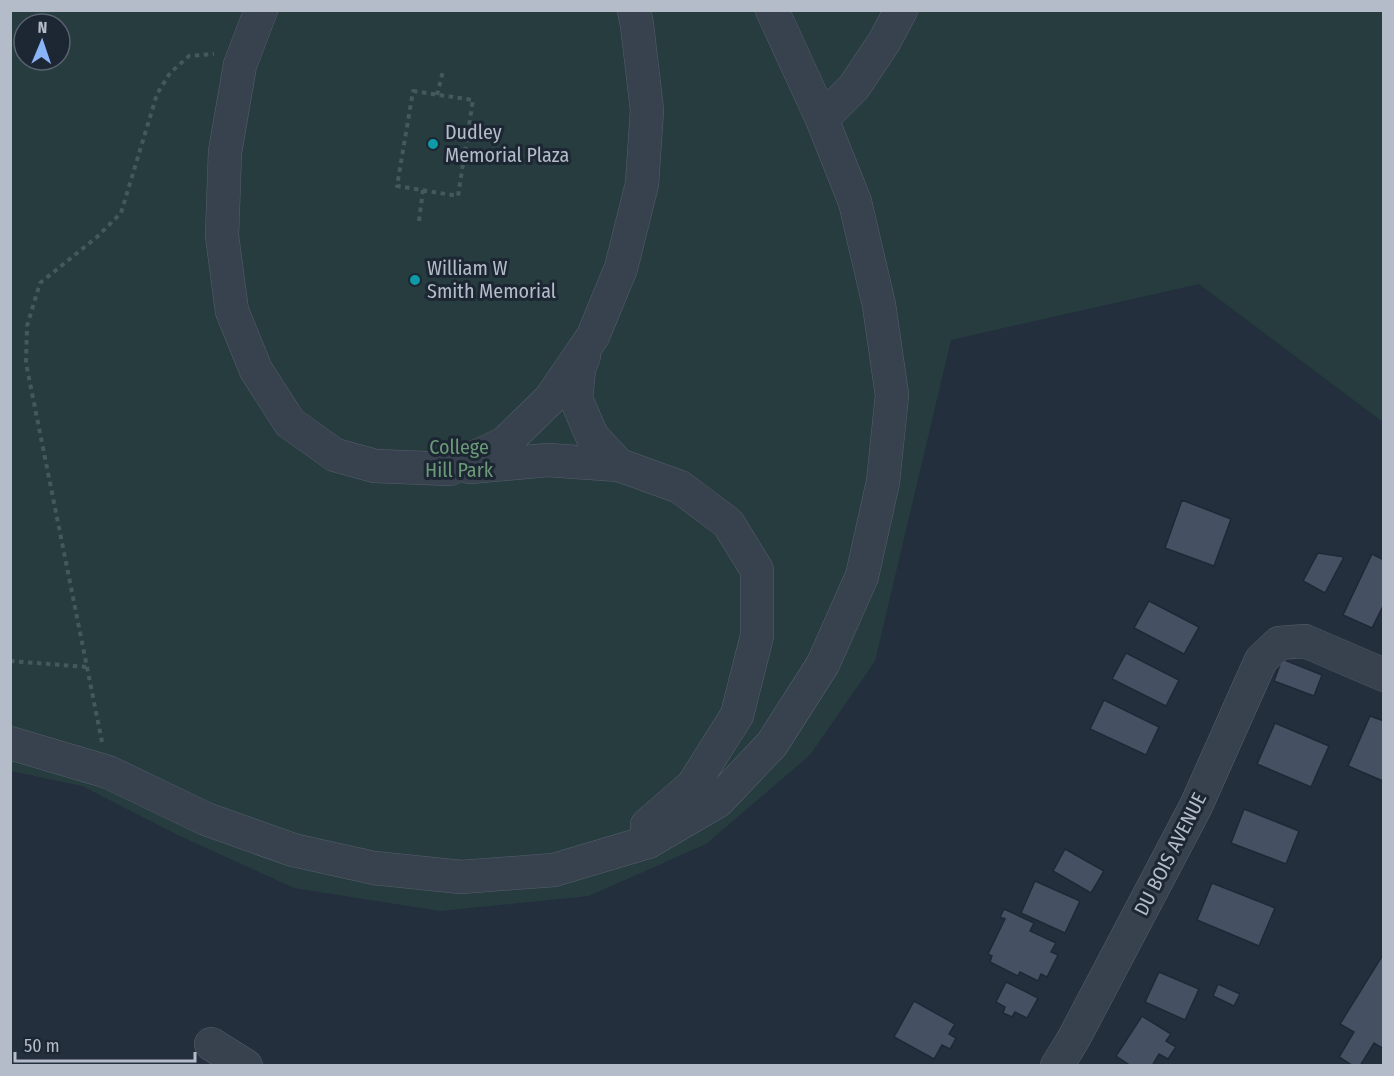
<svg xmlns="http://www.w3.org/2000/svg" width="1394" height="1076" font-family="'Fira Sans Condensed',sans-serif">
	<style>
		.green { fill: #263c3f; fill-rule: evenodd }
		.building { fill: #455162; stroke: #1f2835; stroke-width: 1.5 }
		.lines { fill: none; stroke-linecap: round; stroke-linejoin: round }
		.minor-casing { stroke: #565f6c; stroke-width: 34 }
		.path { stroke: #44595c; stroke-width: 4; stroke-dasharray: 4.5 4.5; stroke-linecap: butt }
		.minor { stroke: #38414e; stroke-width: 33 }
		.culture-dot { fill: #0f9aa8; stroke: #1d2633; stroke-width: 2 }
		.labels { text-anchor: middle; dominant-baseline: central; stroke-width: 6; stroke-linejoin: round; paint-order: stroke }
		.poi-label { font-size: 20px; fill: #b4bcc9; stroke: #1d2633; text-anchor: start }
		.park-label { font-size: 20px; fill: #6b9a76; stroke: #1d2633 }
		.street-label { font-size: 20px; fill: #b4bcc9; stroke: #1d2633 }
	</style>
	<rect width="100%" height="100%" fill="#242f3e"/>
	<path class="green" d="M11 11H1383V422L1199 284 951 340 875 661 810 755 706 844 589 896 440 911 294 888 180 836 82 786 11 771ZM24 24H60V60H24Z"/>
	<path class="building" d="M1182 500 1231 519 1214 566 1165 548Z
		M1318 553 1344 557 1325 593 1303 581Z
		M1372 554 1384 560V604L1372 628 1343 615Z
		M1149 601 1199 627 1184 654 1134 628Z
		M1126 653 1179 680 1166 706 1112 679Z
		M1282 659 1322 675 1314 696 1274 681Z
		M1104 700 1159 727 1146 755 1090 729Z
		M1370 716 1384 721 1383 781 1348 766Z
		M1275 723 1329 746 1311 787 1257 764Z
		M1244 809 1299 831 1286 864 1231 843Z
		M1065 849 1104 871 1091 893 1053 871Z
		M1035 881 1080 901 1065 933 1021 913Z
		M1212 883 1275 908 1259 946 1197 920Z
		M1004 909 1034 923 1030 931 1056 943 1051 952 1058 955 1047 977 1041 974 1038 981 1020 972 1018 976 990 962 992 956 988 954 1005 919 1000 917Z
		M1384 953V1049L1374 1043 1360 1066H1353L1339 1057 1354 1032 1340 1024Z
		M1159 972 1199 989 1185 1020 1145 1002Z
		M1006 982 1038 998 1027 1018 1015 1012 1012 1017 1003 1013 1005 1007 996 1002Z
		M1218 984 1240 994 1234 1006 1213 996Z
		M914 1001 955 1024 949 1034 956 1038 950 1049 942 1045 934 1059 894 1037Z
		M1142 1016 1171 1034 1166 1041 1176 1047 1168 1059 1159 1054 1152 1066H1131L1116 1056Z"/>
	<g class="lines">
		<defs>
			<path id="minor" d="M261 10 240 65 225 152 222 236 232 311 256 370 290 423 335 455 375 466 450 469 505 443 550 399 593 336 621 268 642 184 647 110 637 25 634 10
				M822 119 854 87 884 42 901 10
				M584 356 579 369 576 399 592 436 619 465
				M470 467 548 460 619 465 680 487 728 523 757 570V636L737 715 693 785 647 825
				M10 743 108 772 206 819 293 850 374 868 461 877 554 870 648 842 718 801 772 744 823 664 862 576 883 482 892 395 879 305 855 202 822 119 772 10
				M211 1044 246 1066
				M1057 1066 1074 1038 1196 806 1261 660 1279 643 1305 641 1384 675"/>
		</defs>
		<use href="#minor" class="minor-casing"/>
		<path class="path" d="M413 91 473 100 458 196 397 186Z
			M437 95 443 71
			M419 221 423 190
			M10 661 87 667
			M102 742 26 363 27 326 40 283 97 237 121 213 157 94 170 73 189 56 214 54"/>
		<use href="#minor" class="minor"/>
	</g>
	<g class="culture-dot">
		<circle cx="433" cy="144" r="6"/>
		<circle cx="415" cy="280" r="6"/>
	</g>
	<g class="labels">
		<g class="poi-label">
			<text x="445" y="132">Dudley<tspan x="445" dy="23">Memorial Plaza</tspan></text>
			<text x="427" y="268">William W<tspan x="427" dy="23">Smith Memorial</tspan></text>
		</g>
		<g class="park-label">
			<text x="459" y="447">College<tspan x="459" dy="23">Hill Park</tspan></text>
		</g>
		<g class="street-label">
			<text transform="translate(1170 854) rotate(-63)">DU BOIS AVENUE</text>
		</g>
	</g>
	<rect width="1394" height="1076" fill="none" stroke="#b4bcc9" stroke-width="24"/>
	<g transform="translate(42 42) rotate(2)"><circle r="28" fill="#1d2633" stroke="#59626f" stroke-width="1.5"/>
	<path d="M0-4.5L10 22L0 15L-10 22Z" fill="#8ab4f8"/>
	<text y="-9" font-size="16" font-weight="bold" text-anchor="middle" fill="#b4bcc9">N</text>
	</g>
	<path d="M15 1052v9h180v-9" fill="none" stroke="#b4bcc9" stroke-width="3"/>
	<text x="24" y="1052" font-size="18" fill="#b4bcc9" stroke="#1d2633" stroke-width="4.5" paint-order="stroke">50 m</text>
</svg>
